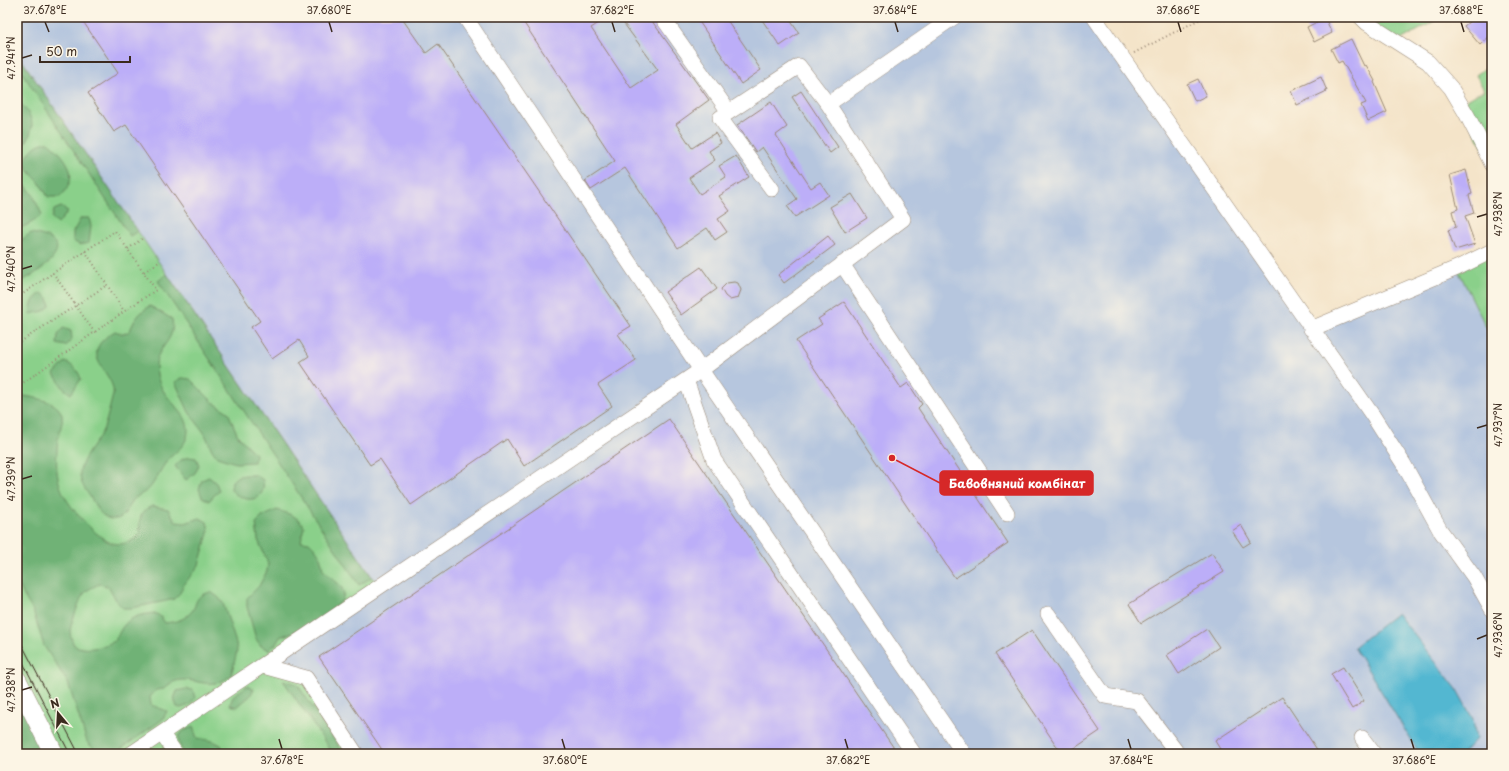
<svg xmlns="http://www.w3.org/2000/svg" width="1509" height="771" font-family="'Playpen Sans',sans-serif">
	<style>
		.industrial { fill: #b6c6de }
		.green { fill: #8ad08a; stroke: #627d54 }
		.forest { fill: #6fb276; stroke: #556e4a }
		.water { fill: #52b7d1; stroke: #467078 }
		.building { fill: #bcaef8 }
		.lines { fill: none; stroke-linecap: round; stroke-linejoin: round }
		.minor-casing { stroke: #988774; stroke-width: 16 }
		.major-casing { stroke: #988774; stroke-width: 20 }
		.path { stroke: #988774; stroke-width: 2; stroke-dasharray: 1 3; stroke-linecap: butt }
		.minor { stroke: #fff; stroke-width: 15 }
		.major { stroke: #fff; stroke-width: 19 }
		.tram { stroke: #3b2a1e; stroke-width: 1 }
		.ticks { fill: none; stroke: #3b2a1e; stroke-width: 1.5 }
		.leader { fill: none; stroke: #d62828; stroke-width: 1.5 }
		.callout-dot { fill: #d62828; stroke: #fcf5e5; stroke-width: 1.5 }
		.callout { fill: #d62828; stroke: #d62828; stroke-width: 1.5 }
		.callout-label { font-size: 12px; text-anchor: middle; font-weight: bold; fill: #fff }
		.neatline { fill: none; stroke: #3b2a1e; stroke-width: 1.5 }
		.ticks-label { font-size: 10px; text-anchor: middle; fill: #3b2a1e }
	</style>
	<rect width="100%" height="100%" fill="#fcf5e5"/>
	<filter id="ink" filterUnits="userSpaceOnUse"><feTurbulence type="fractalNoise" baseFrequency=".025" numOctaves="2"/><feDisplacementMap in="SourceGraphic" scale="8" xChannelSelector="R" yChannelSelector="G"/><feConvolveMatrix kernelMatrix="1 2 1 2 8 2 1 2 1" color-interpolation-filters="sRGB"/></filter>
	<filter id="wash" filterUnits="userSpaceOnUse"><feTurbulence type="fractalNoise" baseFrequency=".012" numOctaves="4" result="noise"/><feDisplacementMap in="SourceGraphic" scale="16" xChannelSelector="R" yChannelSelector="G"/><feGaussianBlur stdDeviation="0.9" result="paint"/><feColorMatrix in="noise" values="0 0 0 0 0 0 0 0 0 0 0 0 0 0 0 0 0 1.4 0 .05"/><feComposite in="paint" operator="in"/></filter>
	<g filter="url(#wash)">
		<rect width="100%" height="100%" fill="#f4e4c9"/>
		<path class="industrial" d="M17 17H1094L1311 329 1457 268 1492 339V754H356L263 666 379 587 17 53Z"/>
		<path class="green" d="M1361 17H1442L1397 42Z
			M17 53 379 587 263 666 306 678 356 754H54L17 680Z
			M1492 63V164L1460 104 1484 90 1476 75Z
			M1492 251V339L1457 268Z"/>
		<path class="forest" d="M17 53 138 231 130 236 17 65Z
			M17 100C33 116 37 125 25 144L17 143Z
			M48 142C66 157 82 176 60 197H48L39 182 28 170 24 162C30 151 35 143 48 142Z
			M25 185 32 193 42 215C36 220 25 228 17 228V188Z
			M61 207 68 211 58 224 52 218 54 210Z
			M81 218H89L91 226 89 243 80 245 73 241V232Z
			M31 233C83 242 44 270 20 282H17V243Z
			M167 274 372 577 359 585 158 281Z
			M42 293 48 298 50 306 44 311 30 314C31 304 33 298 42 293Z
			M150 306 172 319C177 345 151 346 157 374 158 381 162 390 167 396 176 408 192 419 187 437 183 449 173 453 166 462 161 469 157 478 152 485 148 492 139 494 133 500 127 506 126 518 116 519 103 521 97 508 92 500 87 491 81 486 80 475 79 460 97 443 103 430 106 424 111 402 113 395 117 372 73 356 115 331L123 334 130 331C134 319 140 312 150 306Z
			M63 328 71 331 72 339 66 346 57 344 58 335Z
			M65 362C74 366 78 370 81 379L71 394 64 389 54 374Z
			M182 378 190 379 214 403 228 412 238 436 255 454 254 462 236 463 217 457 212 450 205 434 189 412 175 382Z
			M17 395C30 397 54 399 61 412 65 421 59 430 58 439 54 477 57 493 84 521 91 529 99 536 107 541 119 547 132 543 140 534 139 520 139 512 152 506L168 509 176 522 185 523 200 518 207 522 209 530 199 565 183 586 180 593 174 599 166 601 132 608H123L117 602 109 587 100 584C81 591 81 598 75 614 70 627 68 633 74 645 86 652 102 647 115 641 123 624 128 617 147 614 157 612 160 615 165 623 172 622 182 621 188 615 200 606 190 597 211 592L218 597 223 603 236 643 237 651 231 676C226 679 221 682 216 683 197 686 180 671 164 689L156 690 150 697 151 705 167 711 163 719 114 754H99L87 742 68 683 44 646 33 611 24 596 17 580Z
			M188 457 196 458 199 465 195 473 186 480 175 466 181 460Z
			M247 475H256L263 480C267 503 243 504 231 490L232 481 238 476Z
			M209 477 216 483 219 490 209 501 202 497 199 489 202 480Z
			M277 510C289 514 296 515 304 526L301 541 309 542C319 551 321 557 323 570L341 586 344 593 342 601 316 623 280 637 276 644 269 650 261 646 256 639 247 607V598L259 586 267 571 268 563 258 540 256 523 262 517Z
			M17 680 54 754H17Z
			M283 680 297 684 344 754H333Z
			M247 686 254 689 250 696 237 707 230 705 233 696Z
			M186 689 193 690 195 699 189 705 181 708 177 707 174 699 177 691Z
			M193 727 197 738 213 741 221 745 225 754H187C180 749 178 744 179 735L185 730Z"/>
		<path class="water" d="M1397 613 1456 688 1473 719 1476 739 1462 754 1419 753 1354 647Z"/>
		<g id="blocks">
			<path class="building" d="M80 17H401L426 53 438 44 631 326 618 334 636 360 598 385 612 406 524 466 507 439 411 505 380 459 370 465 300 362 309 356 299 340 272 359 251 327 260 321 126 125 114 132 88 93 118 73Z
				M520 17H608L591 28 631 88 658 70 619 17H649L709 100 676 124 692 148 715 133 721 143 709 151 715 160 689 178 700 194 726 177 719 166 736 156 749 177 719 196 730 211 718 219 727 232 715 240 707 228 678 248 625 168 591 190 585 181 615 161Z
				M696 17H725L761 70 741 84Z
				M760 17H788L799 33 780 46Z
				M1475 17H1492V34L1480 45 1464 26Z
				M1325 18 1332 33 1314 42 1307 27Z
				M1351 39 1364 66 1366 65 1375 81 1374 82 1387 112 1368 121 1361 105 1366 103 1342 61 1338 63 1331 49Z
				M1321 77 1327 91 1297 105 1291 91Z
				M1198 79 1206 96 1195 101 1187 84Z
				M801 91 838 147 830 153 792 97Z
				M771 102 787 127 776 135 811 188 820 182 829 195 795 217 787 206 797 199 762 147 756 152 737 125Z
				M1466 170 1472 194 1469 195 1474 213 1465 216 1475 244 1455 250 1448 230 1456 227 1452 211 1458 209 1450 175Z
				M852 194 867 218 845 232 830 207Z
				M828 236 835 245 784 283 778 275Z
				M701 267 717 289 681 315 665 292Z
				M734 282 738 283 741 290 738 298 730 300 725 296 721 289 727 283Z
				M844 302 901 388 908 383 922 404 918 408 1008 543 955 578 796 341 822 324 818 319Z
				M669 419 898 754H385L319 657Z
				M1241 525 1251 542 1243 547 1232 531Z
				M1212 553 1224 572 1141 623 1129 604Z
				M1207 629 1219 647 1179 674 1167 655Z
				M1032 630 1100 731 1066 754H1062L995 654Z
				M1343 667 1364 701 1352 709 1331 674Z
				M1282 697 1320 754H1223L1215 741Z"/>
		</g>
	</g>
	<g filter="url(#ink)">
		<use href="#blocks" fill-opacity="0" stroke="#988774" stroke-width="1"/>
		<g class="lines">
			<defs>
				<path id="minor" d="M465 17 701 370 964 754
					M662 17 729 112 799 66 828 104
					M1094 17 1373 416 1403 463 1440 530 1474 577 1492 609
					M1361 17 1367 23 1428 62 1451 88 1467 115 1492 164
					M729 112 720 118 772 189
					M842 264 1007 513
					M1311 329 1457 268 1492 251
					M686 380 714 460 914 754
					M1048 614 1105 696 1137 701 1175 750 1169 754
					M263 666 306 678 356 754
					M162 734 176 754
					M1362 738 1374 754
					M131 754 701 370 903 219 828 104 954 17"/>
				<path id="major" d="M17 680 54 754"/>
			</defs>
			<use href="#minor" class="minor-casing"/>
			<use href="#major" class="major-casing"/>
			<path class="path" d="M1134 53 1204 17
				M128 249 143 238
				M85 251 124 311
				M144 272 159 262
				M17 298 53 273
				M17 344 107 285
				M17 387C63 355 109 321 156 290L115 231 53 273 95 333"/>
			<use href="#minor" class="minor"/>
			<use href="#major" class="major"/>
			<path class="tram" d="M17 635 79 754
				M17 651 70 754"/>
		</g>
	</g>
	<path class="ticks" d="M45 22 49 32M329 22 332 32M612 22 615 32M895 22 898 32M1178 22 1181 32M1461 22 1464 32M22 58 32 55M1477 217 1487 214M22 269 32 266M1477 428 1487 425M22 479 32 476M1477 639 1487 635M22 690 32 687M279 739 282 749M562 739 565 749M845 739 848 749M1128 739 1131 749M1411 739 1414 749"/>
	<path class="leader" d="M892 458L940 483"/>
	<circle class="callout-dot" cx="892" cy="458" r="4"/>
	<rect class="callout" x="940" y="471" width="153" height="24" rx="4"/>
	<g class="callout-label">
		<text x="1017" y="488">Бавовняний комбінат</text>
	</g>
	<rect width="1509" height="771" fill="none" stroke="#fcf5e5" stroke-width="44"/>
	<g transform="translate(58 713) rotate(342)" stroke="#fcf5e5" stroke-width="3" paint-order="stroke">
	<path d="M0-3L7 15L0 10L-7 15Z" fill="#3b2a1e"/>
	<text y="-6" font-size="11" font-weight="bold" text-anchor="middle" fill="#3b2a1e">N</text>
	</g>
	<path d="M40 56v6h90v-6" fill="none" stroke="#3b2a1e" stroke-width="2"/>
	<text x="46" y="56" font-size="12" fill="#3b2a1e" stroke="#fcf5e5" stroke-width="3" paint-order="stroke">50 m</text>
	<rect x="22" y="22" width="1465" height="727" class="neatline"/>
	<g class="ticks-label">
		<text x="45" y="14">37.678°E</text>
		<text x="329" y="14">37.680°E</text>
		<text x="612" y="14">37.682°E</text>
		<text x="895" y="14">37.684°E</text>
		<text x="1178" y="14">37.686°E</text>
		<text x="1461" y="14">37.688°E</text>
		<text transform="translate(11 58) rotate(-90)" y="4">47.941°N</text>
		<text transform="translate(1498 214) rotate(-90)" y="4">47.938°N</text>
		<text transform="translate(11 269) rotate(-90)" y="4">47.940°N</text>
		<text transform="translate(1498 425) rotate(-90)" y="4">47.937°N</text>
		<text transform="translate(11 479) rotate(-90)" y="4">47.939°N</text>
		<text transform="translate(1498 635) rotate(-90)" y="4">47.936°N</text>
		<text transform="translate(11 690) rotate(-90)" y="4">47.938°N</text>
		<text x="282" y="764">37.678°E</text>
		<text x="565" y="764">37.680°E</text>
		<text x="848" y="764">37.682°E</text>
		<text x="1131" y="764">37.684°E</text>
		<text x="1414" y="764">37.686°E</text>
	</g>
</svg>
